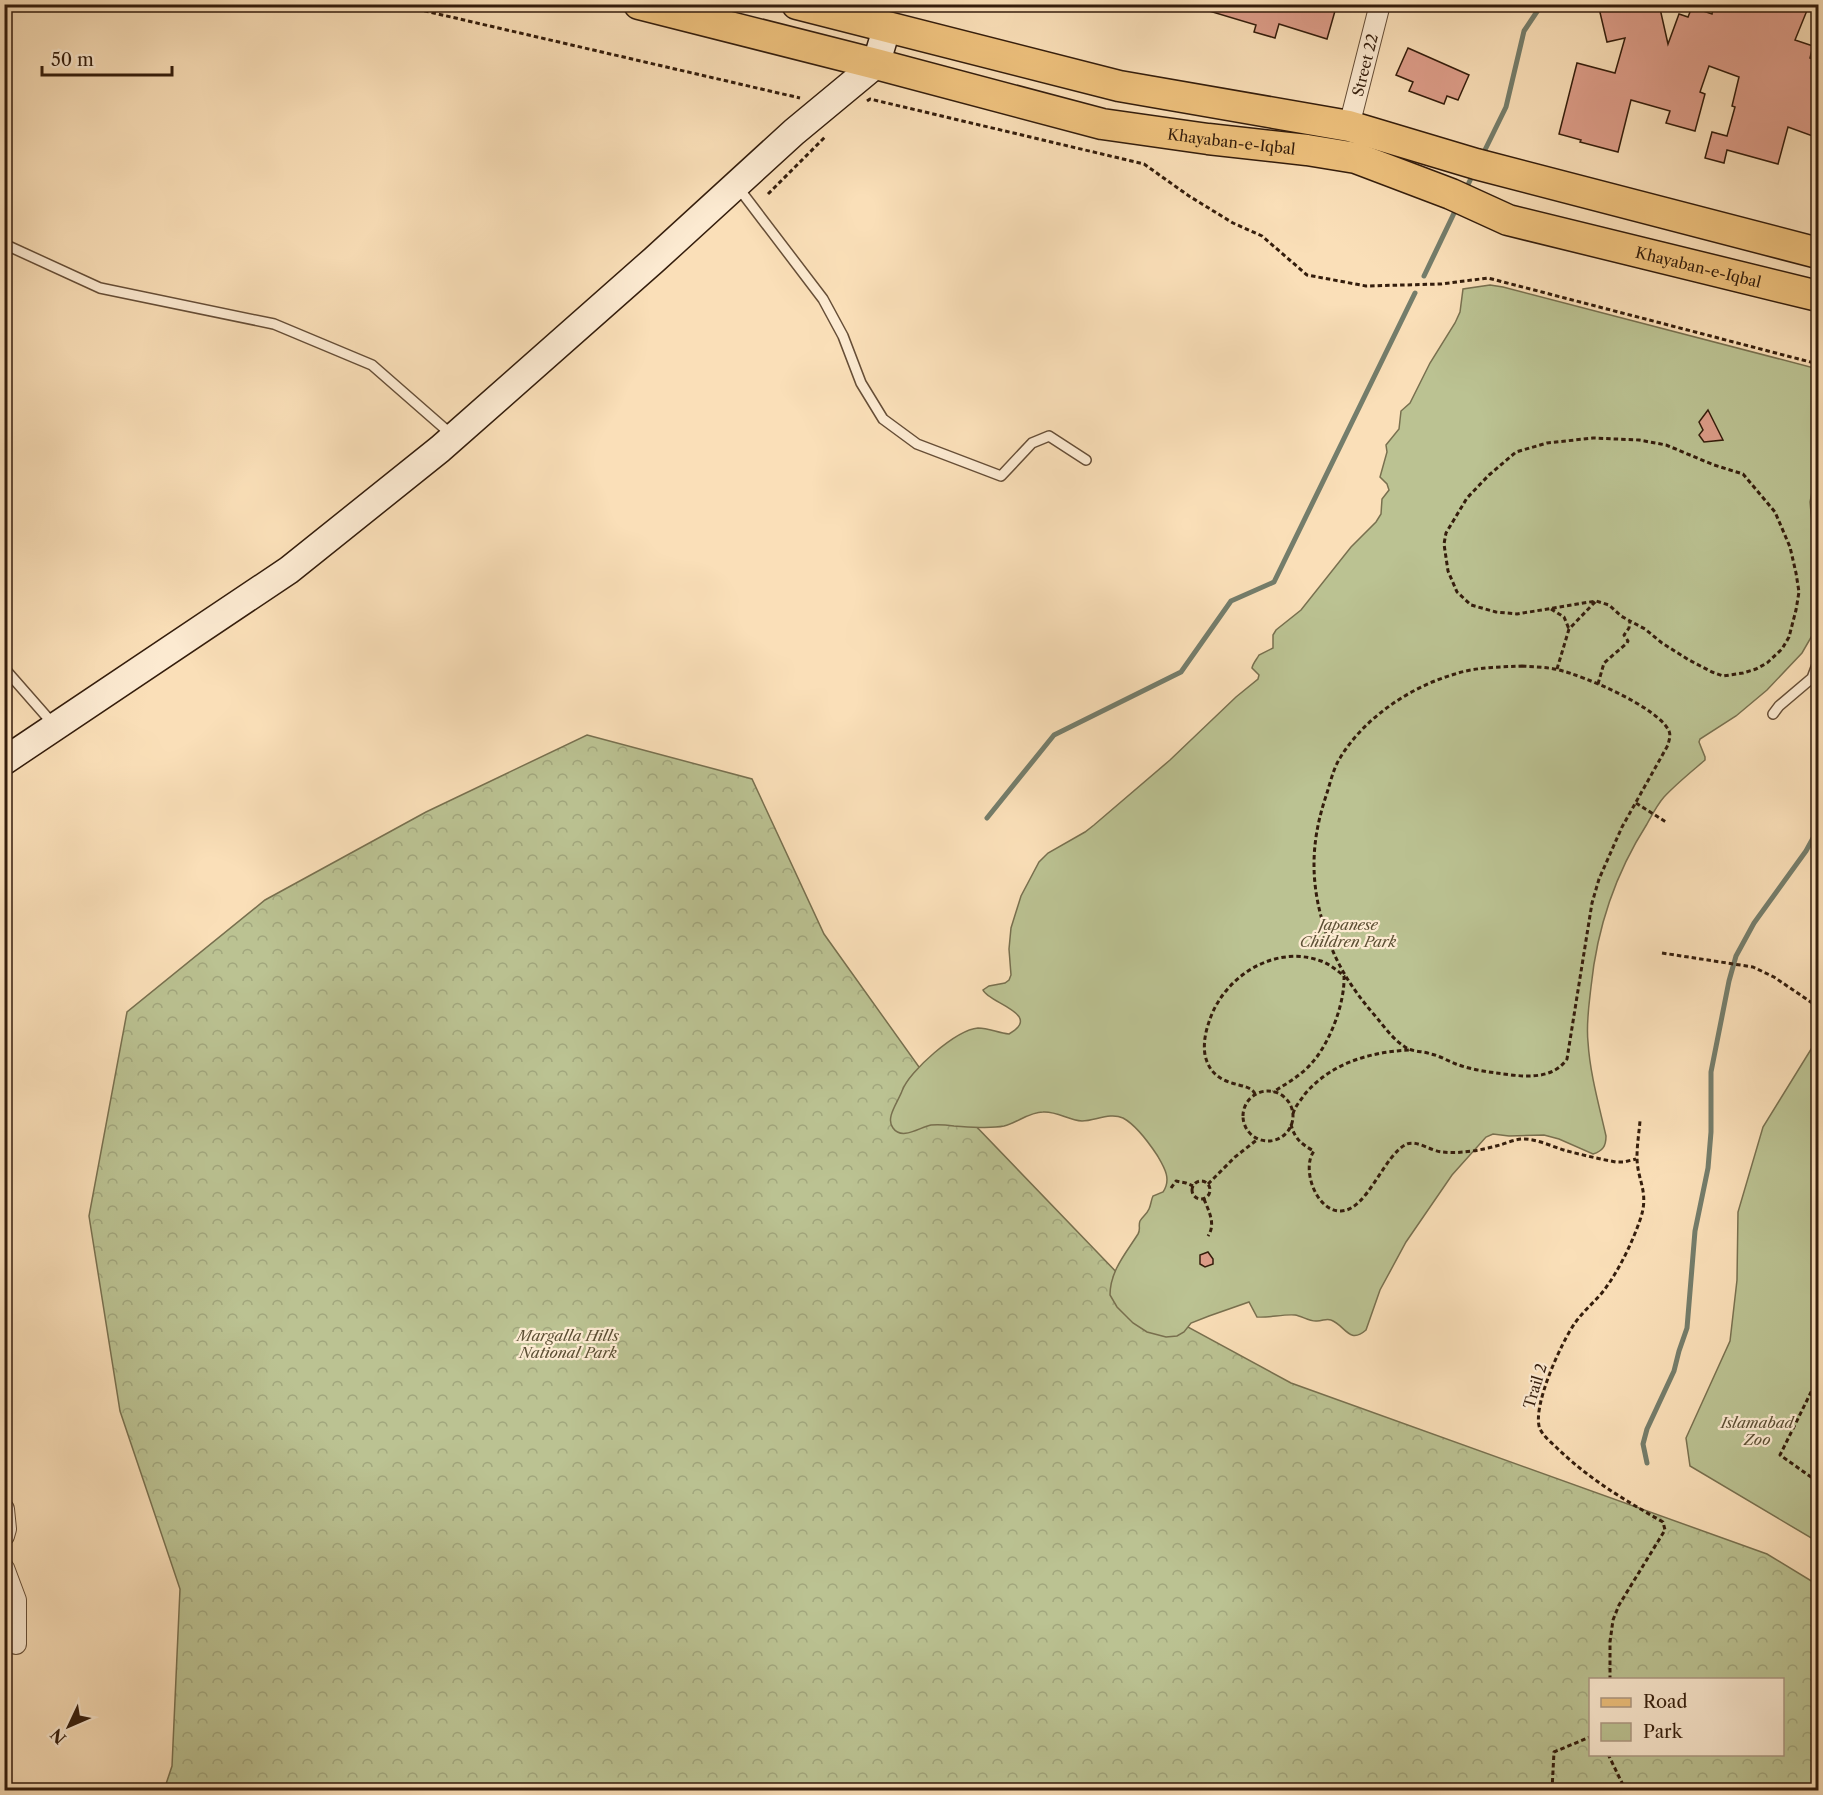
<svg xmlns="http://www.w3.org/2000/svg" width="1823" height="1795" font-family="'Libre Caslon Text',serif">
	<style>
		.forest { fill: url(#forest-crowns); stroke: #78704f; stroke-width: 1.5; fill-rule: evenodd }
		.park { fill: #bbc292; stroke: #78704f; stroke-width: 1.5 }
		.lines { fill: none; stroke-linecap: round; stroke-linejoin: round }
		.stream { stroke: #747d6b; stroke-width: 5 }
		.building { fill: #dd9d89; stroke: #341d0c; stroke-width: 1.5 }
		.lane-casing { stroke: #664e37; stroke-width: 12 }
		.street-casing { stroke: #664e37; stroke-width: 22 }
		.secondary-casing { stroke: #341d0c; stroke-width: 30 }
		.primary-casing { stroke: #341d0c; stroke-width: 33 }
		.path { stroke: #341d0c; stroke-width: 3; stroke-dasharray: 4.5 3; stroke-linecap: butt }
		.lane { stroke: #fcead1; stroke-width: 9 }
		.street { stroke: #fcead1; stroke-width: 20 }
		.secondary { stroke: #fcead1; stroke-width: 27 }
		.primary { stroke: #edc07c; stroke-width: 30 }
		.labels { text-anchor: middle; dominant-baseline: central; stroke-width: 4.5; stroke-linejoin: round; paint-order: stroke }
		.street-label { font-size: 15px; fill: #341d0c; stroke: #fcead1 }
		.park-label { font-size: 15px; font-style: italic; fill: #5c4f34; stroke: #fcead1 }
	</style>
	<defs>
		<pattern id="forest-crowns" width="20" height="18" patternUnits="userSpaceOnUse" patternTransform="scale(1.5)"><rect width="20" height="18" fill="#bbc292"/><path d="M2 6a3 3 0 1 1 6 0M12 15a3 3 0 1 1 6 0" fill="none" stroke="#a1a67d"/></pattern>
	</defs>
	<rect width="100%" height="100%" fill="#fadfb8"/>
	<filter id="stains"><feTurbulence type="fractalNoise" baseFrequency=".00333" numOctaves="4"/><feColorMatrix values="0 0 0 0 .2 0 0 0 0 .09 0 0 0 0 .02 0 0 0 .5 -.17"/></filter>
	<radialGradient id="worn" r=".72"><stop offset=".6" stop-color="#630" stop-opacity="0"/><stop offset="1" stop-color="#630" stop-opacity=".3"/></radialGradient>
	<path class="forest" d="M587 735 752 779 824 934 919 1067 1149 1306 1291 1383 1767 1554 1818 1585V1790H164L172 1766 180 1589 120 1411 89 1216 127 1012 265 900 426 812ZM1590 1680H1782V1754H1590Z"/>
	<path class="park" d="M1490 285 1503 287 1818 369V463L1810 502 1818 585V611L1813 634 1802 653 1767 690 1736 716 1700 739 1699 742 1705 757V760C1691 772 1676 784 1664 797 1657 805 1652 815 1647 824 1615 874 1597 928 1591 987 1589 1005 1586 1023 1588 1042 1590 1074 1599 1105 1606 1136 1606 1146 1603 1151 1593 1154L1559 1139 1544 1135 1509 1136 1493 1134 1486 1137 1452 1175 1406 1242 1380 1290 1366 1330C1349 1345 1345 1325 1331 1320 1326 1318 1323 1321 1317 1321 1310 1322 1302 1316 1295 1315 1282 1314 1270 1318 1257 1317L1249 1302 1209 1316 1191 1323 1184 1332 1177 1336 1166 1337 1147 1332 1133 1323 1117 1307 1110 1295C1110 1271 1126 1253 1138 1234 1141 1229 1138 1226 1140 1221 1142 1217 1147 1214 1149 1209 1151 1205 1151 1200 1153 1196L1163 1192C1172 1179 1164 1167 1157 1155 1149 1143 1136 1125 1123 1118 1110 1112 1095 1121 1082 1121 1068 1120 1057 1111 1043 1112 1029 1112 1017 1123 1004 1126 989 1129 970 1127 954 1126 947 1125 939 1124 931 1125 920 1127 902 1141 893 1128 885 1118 898 1102 902 1091 909 1071 956 1030 978 1028 989 1028 998 1033 1009 1034 1044 1014 988 1003 983 990L989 986 1005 983 1009 980 1011 975 1009 949 1011 928 1021 896 1039 862 1048 853 1085 832 1094 825 1170 760 1236 697 1258 679 1259 675 1252 668C1253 663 1257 659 1259 655L1273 648V635L1276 630 1301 610 1351 547 1376 522 1381 514 1382 499 1389 490 1387 484 1380 477 1387 452 1386 445 1399 429 1401 411 1410 403 1430 363 1455 323 1460 312 1463 289Z
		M1818 1038V1542L1690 1466 1686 1438 1730 1341 1737 1280 1738 1212 1763 1127Z"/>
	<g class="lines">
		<path class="stream" d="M1482 156 1506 107 1524 31 1542 4
			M1465 191 1474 172
			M1424 276 1457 207
			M987 818 1054 735 1181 672 1231 601 1274 582 1415 293
			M1647 1463 1643 1444 1647 1429 1674 1371 1679 1351 1687 1328 1695 1231 1708 1168 1711 1132V1072L1729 981 1736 956 1754 923 1806 851 1818 829"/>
	</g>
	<path class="building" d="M1199 4H1337L1327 39 1279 24 1275 38 1254 32 1256 25 1199 8Z
		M1598 4H1659L1668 44 1679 14 1688 17 1692 7 1712 14 1714 4H1798L1808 8 1795 40 1813 46 1810 58 1818 61V138L1788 127 1778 164 1727 150 1724 163 1705 158 1712 132 1727 136 1735 107 1732 106 1739 77 1709 66 1700 92 1705 94 1695 131 1666 123 1670 111 1631 100 1618 152 1580 142 1581 140 1559 134 1577 63 1615 73 1625 38 1607 42Z
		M1408 48 1469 75 1458 100 1447 96 1444 104 1409 91 1413 82 1396 75Z
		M1708 410 1723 440 1704 442 1699 435 1703 430 1699 422Z
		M1208 1252 1213 1259V1264L1205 1267 1200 1264V1255Z"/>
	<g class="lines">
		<defs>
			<path id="lane" d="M737 186 823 299 843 336 861 383 883 419 917 444 1001 476 1032 443 1049 436 1086 460
				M4 244 100 288 274 324 372 365 452 435
				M4 668 54 725
				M1812 678 1818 662
				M1773 714 1779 706 1812 678 1818 681"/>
			<g id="street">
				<path id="s1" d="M1349 126 1380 4"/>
				<path d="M4 1509 6 1529 4 1536"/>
				<path d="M4 1568 16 1600V1644"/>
			</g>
			<path id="secondary" d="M4 761 289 570 440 449 654 260 794 132 876 64 887 27"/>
			<g id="primary">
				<path id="s2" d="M639 4 876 64 1102 124 1208 139 1307 150 1356 158 1451 194 1508 220 1818 296"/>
				<path d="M797 4 1119 86 1349 126 1476 164 1818 253"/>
			</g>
		</defs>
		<use href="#lane" class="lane-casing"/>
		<use href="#street" class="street-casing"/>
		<use href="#secondary" class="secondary-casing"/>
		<use href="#primary" class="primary-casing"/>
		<path class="path" d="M395 4 800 98
			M867 101 870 99 1144 164 1189 196 1233 223 1262 236 1307 275 1366 286 1441 284 1488 278 1818 364
			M768 194 826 136
			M1551 609 1564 617 1569 629
			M1522 666C1534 667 1547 667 1559 670 1584 676 1658 707 1669 731 1671 736 1669 740 1668 745L1622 827 1599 879 1592 903 1567 1059C1551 1082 1520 1076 1496 1073 1483 1071 1469 1069 1456 1064 1448 1061 1440 1056 1431 1054 1423 1051 1412 1052 1405 1047 1394 1040 1385 1028 1377 1018 1354 992 1337 966 1326 933 1310 885 1310 844 1326 796 1330 784 1333 769 1340 758 1364 718 1410 687 1455 674 1476 667 1500 667 1522 666Z
			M1557 669 1569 629 1596 601
			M1598 684 1604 663 1627 643 1628 641 1624 635 1629 628 1630 621 1621 616 1609 605 1596 601 1517 614 1496 612 1471 605 1457 592 1448 571 1444 544 1446 533 1467 498 1489 475 1516 452 1547 443 1593 438 1639 440 1666 445 1714 465 1743 474 1775 512 1790 547 1796 573 1799 592 1796 610 1789 637 1782 649 1767 663 1756 669 1743 673 1723 676 1712 672 1689 660 1662 643 1645 629 1630 621
			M1636 803 1666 822
			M1662 953 1753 967 1774 977 1818 1007
			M1243 1116a25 25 0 1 1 50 0a25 25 0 1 1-50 0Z
			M1255 1094C1250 1080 1213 1091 1205 1055 1203 1042 1206 1030 1210 1019 1225 976 1275 944 1321 961 1329 964 1337 970 1344 976 1345 1003 1330 1043 1311 1064 1300 1076 1286 1084 1273 1092
			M1293 1114C1295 1106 1301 1100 1305 1094 1331 1063 1370 1052 1409 1050
			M1291 1124C1294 1138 1302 1145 1314 1151 1301 1168 1316 1212 1341 1211 1368 1210 1384 1154 1407 1144 1417 1140 1431 1151 1442 1152 1461 1154 1482 1150 1500 1145 1507 1143 1515 1139 1523 1139 1538 1139 1553 1147 1567 1151 1583 1155 1599 1159 1616 1162H1624L1636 1159
			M1192 1190a9 9 0 1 1 18 0a9 9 0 1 1-18 0Z
			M1208 1184 1235 1157 1258 1139
			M1171 1188 1176 1181 1186 1183 1193 1186
			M1204 1199C1209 1212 1216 1224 1208 1236
			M1818 1378 1780 1455 1818 1482
			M1610 1680V1642L1613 1620 1619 1605 1665 1530 1663 1522C1626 1501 1589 1479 1558 1449 1552 1443 1544 1437 1540 1429 1531 1408 1562 1341 1575 1323 1584 1310 1596 1301 1605 1289 1620 1268 1632 1243 1640 1220 1650 1192 1637 1181 1637 1157 1637 1145 1639 1133 1640 1121
			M1608 1754 1623 1785 1632 1790
			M1552 1790 1554 1752 1590 1737"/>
		<use href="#lane" class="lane"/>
		<use href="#street" class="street"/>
		<use href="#secondary" class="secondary"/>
		<use href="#primary" class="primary"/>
	</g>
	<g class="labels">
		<g class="street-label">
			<text stroke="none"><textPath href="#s1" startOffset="63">Street 22</textPath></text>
			<text stroke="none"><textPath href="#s2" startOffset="609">Khayaban-e-Iqbal</textPath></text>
			<text stroke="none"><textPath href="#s2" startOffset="1095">Khayaban-e-Iqbal</textPath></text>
			<text transform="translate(1535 1386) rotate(-73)">Trail 2</text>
		</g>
		<g class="park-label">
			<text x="1348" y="924">Japanese<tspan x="1348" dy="17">Children Park</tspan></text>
			<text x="568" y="1335">Margalla Hills<tspan x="568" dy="17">National Park</tspan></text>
			<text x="1757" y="1422">Islamabad<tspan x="1757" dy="17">Zoo</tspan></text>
		</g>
	</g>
	<rect width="1823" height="1795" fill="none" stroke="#fadfb8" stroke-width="24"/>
	<rect x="6" y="6" width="1811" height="1783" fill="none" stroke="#341d0c" stroke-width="3"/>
	<rect x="12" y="12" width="1799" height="1771" fill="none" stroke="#341d0c" stroke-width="1.5"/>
	<rect x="1589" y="1678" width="195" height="78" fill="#fcead1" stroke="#ac9882" stroke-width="1.5"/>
	<rect x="1601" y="1698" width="30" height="9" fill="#edc07c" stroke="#ac9882" stroke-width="1.5"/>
	<text x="1643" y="1708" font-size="18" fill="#341d0c">Road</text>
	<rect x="1601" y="1723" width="30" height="18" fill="#bbc292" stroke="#ac9882" stroke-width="1.5"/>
	<text x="1643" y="1738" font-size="18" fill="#341d0c">Park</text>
	<g transform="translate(69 1726) rotate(226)" stroke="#fcead1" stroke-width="4.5" paint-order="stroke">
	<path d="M0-4.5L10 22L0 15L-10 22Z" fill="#341d0c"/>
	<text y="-9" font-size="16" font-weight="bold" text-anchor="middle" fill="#341d0c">N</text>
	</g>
	<path d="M42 66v9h130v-9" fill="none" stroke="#341d0c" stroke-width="3"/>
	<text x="51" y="66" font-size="18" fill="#341d0c" stroke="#fcead1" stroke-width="4.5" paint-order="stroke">50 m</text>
	<rect width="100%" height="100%" filter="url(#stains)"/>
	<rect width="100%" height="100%" fill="url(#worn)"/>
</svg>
